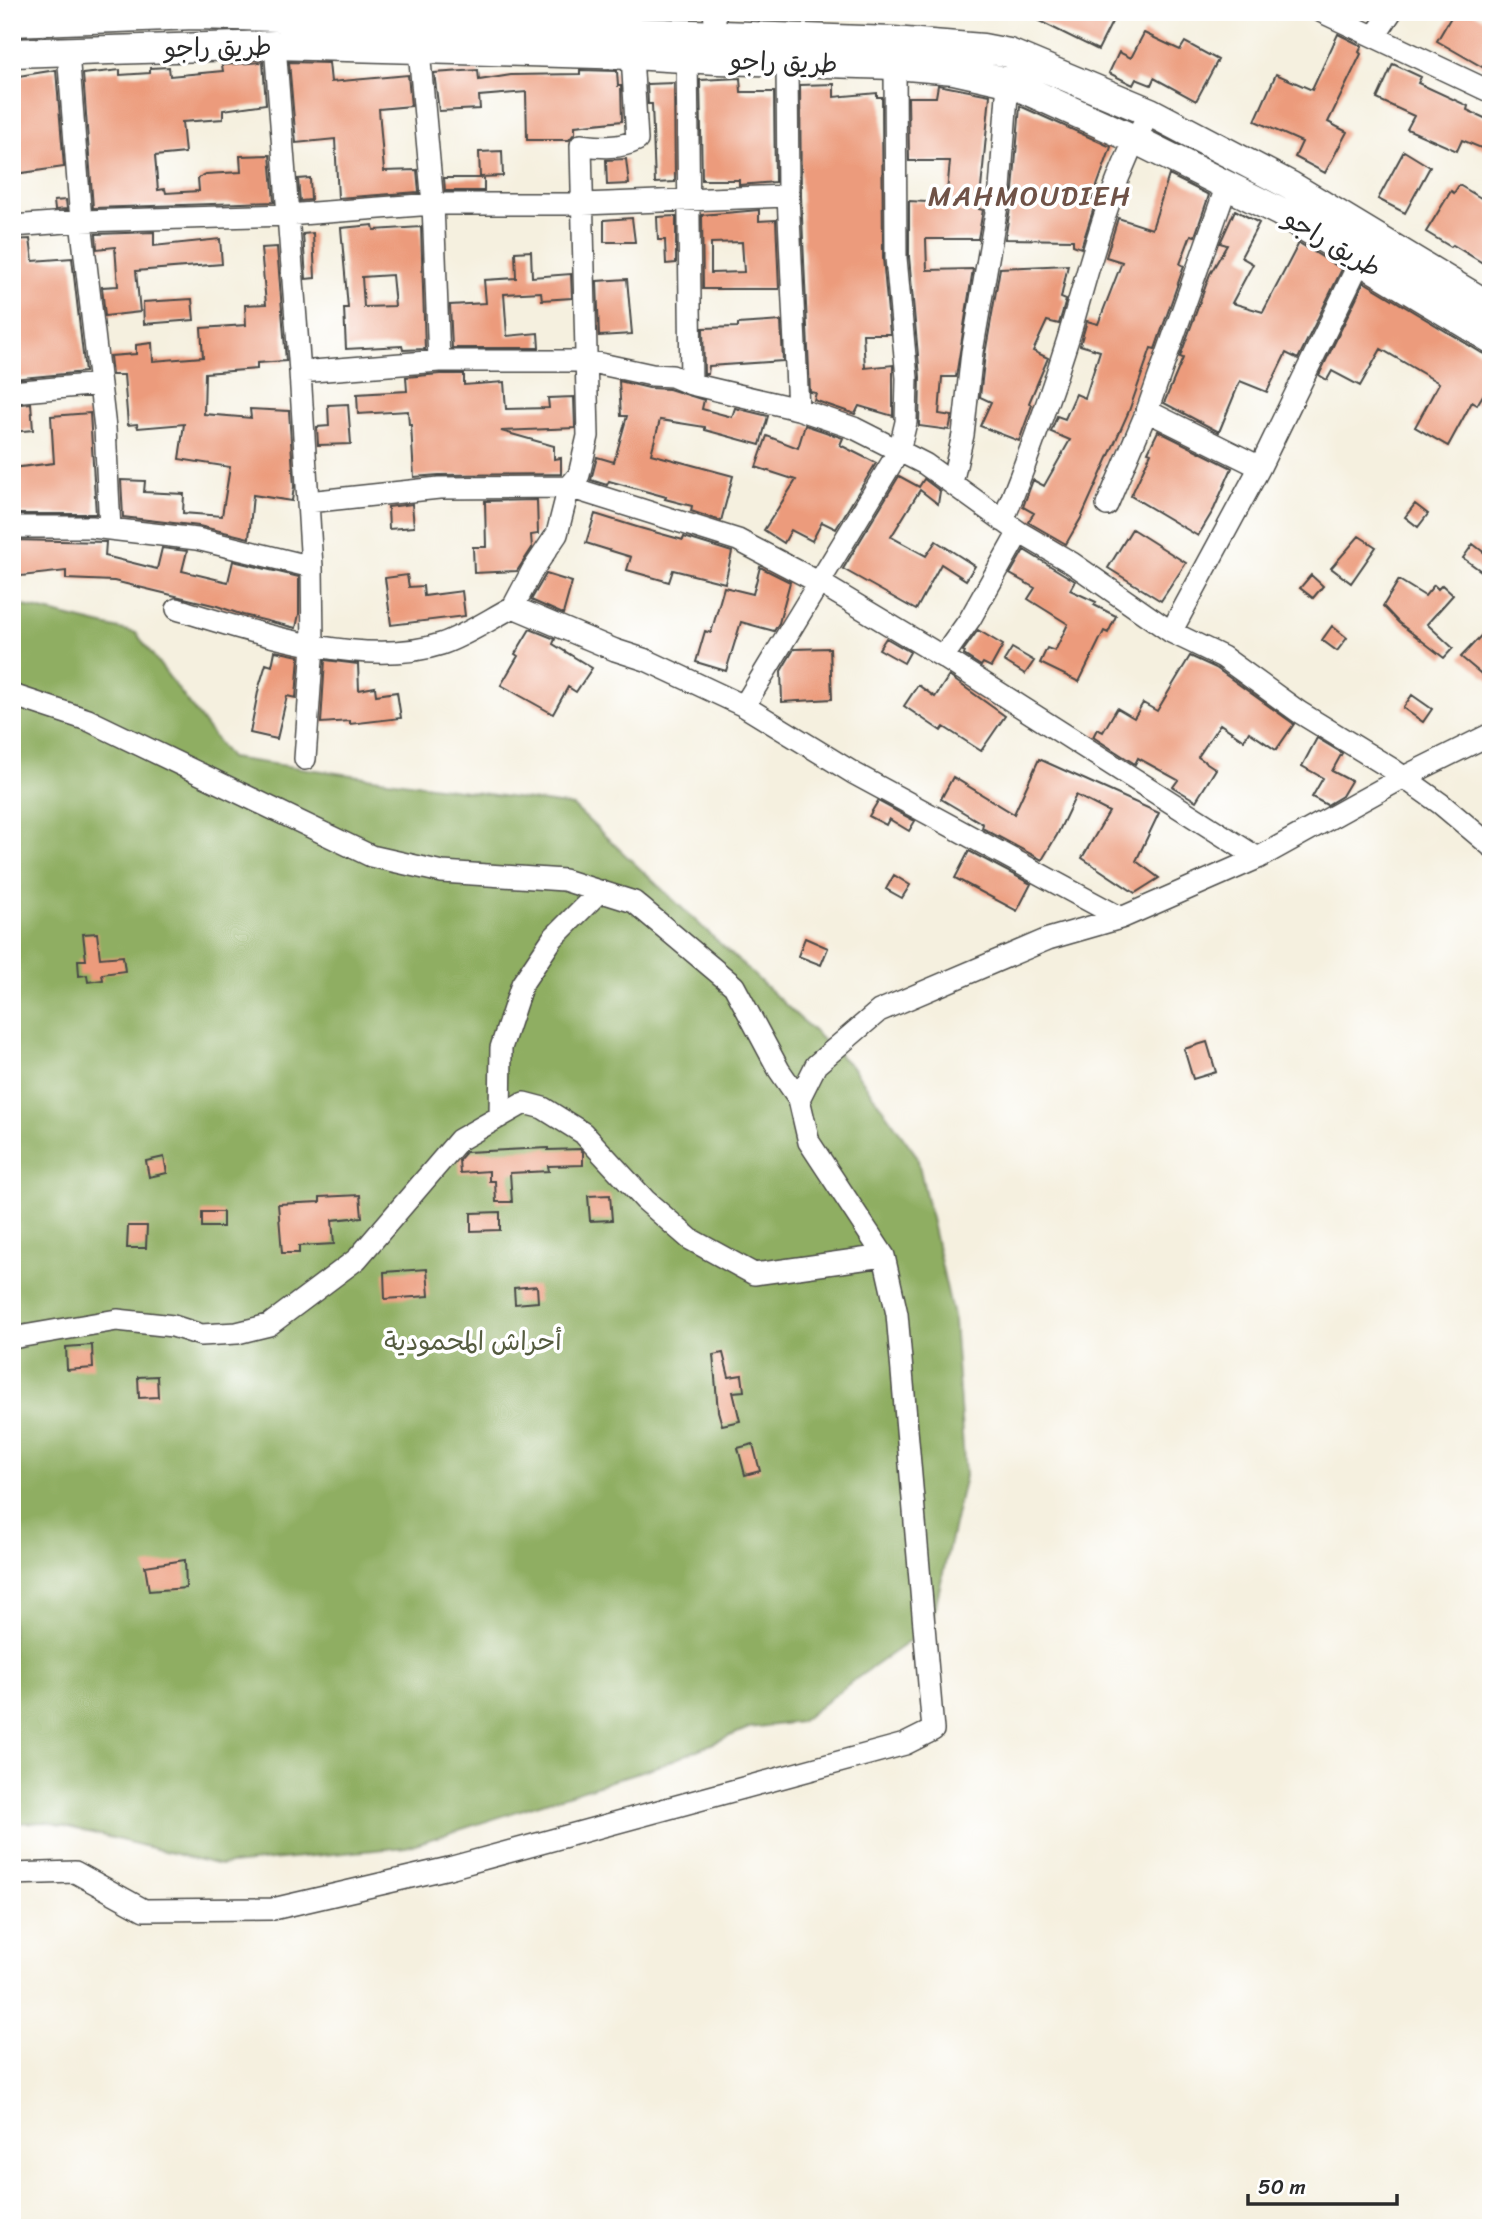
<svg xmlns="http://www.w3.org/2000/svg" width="1503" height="2240" font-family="Sriracha,'Playpen Sans Arabic',sans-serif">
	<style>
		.forest { fill: #8fae62; stroke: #5d6c46; stroke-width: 2 }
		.building { fill: #ec9b7c; fill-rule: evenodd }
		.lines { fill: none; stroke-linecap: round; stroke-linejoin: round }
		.street-casing { stroke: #494946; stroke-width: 24 }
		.secondary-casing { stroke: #494946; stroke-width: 31 }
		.street { stroke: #fff; stroke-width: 21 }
		.secondary { stroke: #fff; stroke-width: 28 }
		.labels { text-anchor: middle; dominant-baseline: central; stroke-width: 7; stroke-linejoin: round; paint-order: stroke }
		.street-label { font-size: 26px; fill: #2b2b2b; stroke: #fff }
		.park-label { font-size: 26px; fill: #545b3f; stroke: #fff }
		.neighbourhood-label { font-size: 28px; letter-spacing: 2px; fill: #6f5247; stroke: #fff }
	</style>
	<rect width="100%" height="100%" fill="#fff"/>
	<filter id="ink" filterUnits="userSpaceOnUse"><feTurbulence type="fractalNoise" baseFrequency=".0143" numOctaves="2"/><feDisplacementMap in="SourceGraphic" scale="14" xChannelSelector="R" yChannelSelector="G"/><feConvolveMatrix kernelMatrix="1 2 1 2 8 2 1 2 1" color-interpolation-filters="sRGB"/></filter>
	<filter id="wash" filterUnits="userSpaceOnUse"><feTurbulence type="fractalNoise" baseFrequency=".00686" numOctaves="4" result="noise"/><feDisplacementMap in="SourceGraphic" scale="28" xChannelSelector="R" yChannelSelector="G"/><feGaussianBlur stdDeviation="1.57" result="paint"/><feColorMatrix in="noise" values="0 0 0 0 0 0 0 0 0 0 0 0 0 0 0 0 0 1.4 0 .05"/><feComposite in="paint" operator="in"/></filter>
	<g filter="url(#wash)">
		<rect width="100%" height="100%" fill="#f5f0df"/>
		<path class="forest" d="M12 603 136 633 230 758 573 806 853 1068 917 1156 954 1321 965 1476 931 1626 850 1683 800 1722 749 1728 664 1764 406 1847 220 1865 48 1822 12 1823Z"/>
		<g id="blocks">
			<path class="building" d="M1021 12H1117L1098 50Z
				M1454 12H1472L1491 23V72L1437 41Z
				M1144 33 1180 50 1185 42 1218 60 1196 101 1154 78 1151 85 1136 79 1133 85 1109 73 1119 52 1131 58Z
				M1338 34 1362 46 1359 52 1361 54 1328 122 1347 132 1325 173 1295 157 1302 142 1255 121 1276 74 1312 90Z
				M263 62 266 104 223 110V119L182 122 185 153 155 156 158 190 165 189 166 193 199 191 198 178 206 174 241 172 240 156 270 155 274 202 93 208 83 74 120 70V75L150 73V68L169 67 170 76 223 71 222 65Z
				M289 62 329 63 331 82 408 75 411 106 379 109 384 171 417 170 419 192 338 198 335 139 296 143Z
				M1393 64 1421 77 1418 83 1468 106 1467 110 1491 121V152L1462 140 1457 151 1407 129 1414 116 1377 99Z
				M56 70 64 167 15 174 12 154V77Z
				M478 70 479 80 511 75 580 74V70L617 71 618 86H621L622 121 575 126V133L569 140H527L526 92 479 96 480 109 439 111 434 73Z
				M740 78 741 92H774L775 182 739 185V180H702L700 80Z
				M674 83 675 182 655 183 652 104H648L647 84Z
				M834 84V97L877 93V97H882L883 258 890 334H863L865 368 893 365V416L859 406 855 414 814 400 816 393 810 392 801 196 800 85Z
				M938 85 990 95 979 209 983 210 978 239H926L927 270 973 269 956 377H942L939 414 952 416 949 430 919 426 920 377 909 257V201L946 203 950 161H909L908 97H936Z
				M1020 106 1111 147 1092 200 1096 201 1081 248 1073 245V240L1005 239 1013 190Z
				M502 151 503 176 480 177 479 152Z
				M1404 151 1430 167 1405 213 1378 199Z
				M626 159 629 184 607 185 606 160Z
				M1169 175 1209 195 1195 236 1191 235 1180 264 1184 266 1155 349 1151 348 1129 411 1081 518 1066 544 1028 522 1034 513 1023 507 1033 480 1044 486 1070 440 1051 432 1057 416 1065 419 1076 394 1085 398 1100 351 1080 345 1087 321 1098 324 1122 262 1106 257 1118 218 1152 229Z
				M310 178 311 200 300 201 298 179Z
				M444 178H484V191H445Z
				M1459 185 1491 204V268L1453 245 1451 247 1426 232 1451 191 1454 193Z
				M66 200 67 209 55 210 54 201Z
				M759 210V221L776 220 779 289H703L702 215ZM742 242 744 272 711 273V243Z
				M1235 210 1259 223 1241 257 1253 264 1232 303 1263 312 1299 243 1342 269 1298 359 1286 353 1267 392 1240 381 1219 432 1164 403 1183 358 1180 357 1210 274 1227 245 1220 243Z
				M676 216V263L666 264 665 240H658L657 217Z
				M632 218 635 242H604V220Z
				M373 225 374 230 421 227 425 349 403 350 402 346 346 349 344 308H348L341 228ZM392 275 395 306 364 307 362 277Z
				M154 232V246L220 239 222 264 136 271 140 312 105 316 102 287 118 286 115 247 97 249 96 234Z
				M313 233 315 278 306 279 303 234Z
				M30 239 33 261 72 258 85 372 12 379V240Z
				M277 247 286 361 257 363V369L205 373 204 414 251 418 250 409 289 411 294 487 292 501 253 495 249 538 199 526 123 517 121 480 145 481 144 492 184 494 183 513 222 516 230 467 179 459 184 424 138 428 137 424 128 425 124 375H112L110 356 136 354V345L152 343 153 361 203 357 201 328 246 325 245 305 266 304 261 248Z
				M531 251 532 277 571 274 572 298 542 300 541 292 504 294 507 336 538 333 539 348H452L450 305 486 303 484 280 516 278 515 252Z
				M1068 265 1061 298 1066 300 1059 324 1047 321 1033 351 1048 358 1029 403 1032 405 1019 441 980 426 991 402 980 397 985 354 1000 268Z
				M627 279 632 334 599 336 597 281Z
				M1364 282 1482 353 1491 356V382L1477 405 1472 402 1448 446 1415 427 1439 383 1381 349 1360 386 1332 371 1327 380 1319 375Z
				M192 299 194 320 144 324 143 302Z
				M781 321 783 361 709 366 708 374H704L703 328 738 327V324Z
				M440 374H464V385L504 382 506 409 549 408 548 398 574 397 575 428 501 431 554 446V459L561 458V474L439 475 414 477 411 425H409L408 411 358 414 357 394 407 391 406 377Z
				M619 381 649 388 669 389 704 400 702 409 732 417 735 408 768 416 760 445 705 430V427L660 420 651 454 733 476 721 521 691 511 692 506 665 499 666 497 609 481 607 485 591 480 597 457 614 462 627 416H621Z
				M31 403 33 430 12 432V405Z
				M348 404 351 444 318 445 317 427 329 426 328 405Z
				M90 413 96 514H12V468L54 463 51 416Z
				M805 425 843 438 840 445 876 463 836 529 822 522 812 541 791 530 784 543 764 530 796 480 756 467 767 436 798 448Z
				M1158 431 1232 468 1214 509 1198 536 1131 496 1151 453 1148 452Z
				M899 476 919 487 924 479 940 491 938 504 920 490 891 537 926 556 936 541 975 566 966 580 941 564 916 610 843 569Z
				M537 500 538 534 531 535 532 548 517 571 474 573 473 547H486L485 501Z
				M412 504 414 527 389 529 388 507Z
				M1415 504 1428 514 1418 527 1405 517Z
				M595 514 640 528 683 540 684 537 732 552 725 583 673 570 669 582 627 570 631 557 586 543Z
				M1132 529 1186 563 1161 601 1108 568Z
				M1359 536 1376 547 1351 583 1331 568Z
				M12 540 106 542 105 556 157 569 162 548 187 551 182 571 228 582 233 561 299 577V614L296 628 243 615 217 606 114 581 66 579V571L12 577Z
				M1473 544 1491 558V578L1463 558Z
				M1024 550 1075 581 1070 590 1096 602 1094 605 1116 616 1108 633 1104 631 1079 682 1040 663 1047 648 1055 651 1068 624 1028 599 1035 588 1010 574Z
				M760 567 790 582 779 623 774 631 741 622 726 671 696 662 705 631 711 633 724 587 753 594Z
				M546 574 572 582 563 614 531 600Z
				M407 575 409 587 423 586 424 596 462 591 465 616 391 625 385 578Z
				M1311 575 1323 586 1313 598 1300 588Z
				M1399 580 1425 596 1434 585 1438 589 1442 585 1453 595 1427 624 1453 648 1444 658 1399 623 1383 606Z
				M1491 625V682L1461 657Z
				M1332 626 1347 638 1337 651 1322 640Z
				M530 629 555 639 553 644 592 668 576 692 568 687 553 714 501 685 518 656 515 654Z
				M978 630 1003 645 991 667 983 663 981 666 964 655 965 652 963 651Z
				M886 638 910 652 904 663 879 649Z
				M830 648 832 699 782 702 781 671 794 649Z
				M1012 648 1034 661 1025 674 1004 661Z
				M275 651 299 656 296 698 287 696 277 739 250 733 259 687 266 664 272 666Z
				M1190 656 1216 668 1294 724 1276 750 1249 732 1244 740 1220 724 1198 757 1216 769 1196 801 1173 787 1178 780 1138 758 1135 764 1093 737 1097 729 1103 732 1117 708 1134 718 1143 703 1157 711Z
				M325 660 358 664 359 690 375 687 376 695 397 692 401 718 350 724V721L321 723Z
				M949 676 1005 716 981 751 944 727 941 731 904 706 918 685 935 697Z
				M1412 695 1432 709 1423 722 1403 708Z
				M1317 738 1342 753 1332 771 1351 781 1342 796 1327 805 1312 797 1323 778 1302 766Z
				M1039 759 1159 813 1136 861 1159 878 1135 893 1082 858 1109 812 1076 795 1057 835 1042 860 982 828 983 824 941 799 953 777 1014 814Z
				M878 801 915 821 909 831 889 819 886 825 869 816Z
				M969 851 1031 884 1017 911 955 878Z
				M894 875 910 885 902 898 886 889Z
				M97 933 100 958 123 956 125 971 102 974 103 980 88 982 87 975 79 976 78 960H86L83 934Z
				M805 938 828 948 821 965 798 956Z
				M1207 1042 1216 1072 1193 1079 1184 1049Z
				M548 1148V1150L580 1149 583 1152V1165L548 1166 549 1171 510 1173 512 1202H496L495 1181H489V1171L460 1173 459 1160 466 1152Z
				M164 1157 167 1173 149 1177 146 1161Z
				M360 1195 362 1217 332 1220 334 1244 299 1246V1253H282L278 1204 320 1202V1197Z
				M610 1195 612 1220 590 1221 588 1196Z
				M202 1212H223V1227H202Z
				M500 1212V1230L471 1231V1213Z
				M128 1226H147L146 1248H127Z
				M427 1269 429 1296 385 1299 384 1272Z
				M537 1286 538 1302 515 1304 514 1288Z
				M92 1345 93 1368 67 1370 66 1347Z
				M723 1353 729 1377 742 1375 744 1391 733 1392 740 1421 722 1425 718 1411 713 1355Z
				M157 1376 158 1397 139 1398 138 1377Z
				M753 1444 760 1471 745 1475 738 1448Z
				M185 1560 186 1588 149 1591 145 1566Z"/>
		</g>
	</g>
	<g filter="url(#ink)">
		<use href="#blocks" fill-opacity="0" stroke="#494946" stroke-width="2"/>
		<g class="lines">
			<defs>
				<path id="street" d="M714 12 718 47
					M1322 12 1491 92
					M1375 36 1391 12
					M275 45 300 372 312 567 313 645 305 759
					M419 50 433 204 439 361
					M68 52 81 221 105 428 110 529
					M687 58 691 384
					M787 62 788 196 798 409
					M12 226 81 221 287 215 433 204H583L788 196
					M300 372 439 361H587L652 375 672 376 691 384 798 409 854 428 925 464 1019 532 1072 563 1171 632 1223 657 1299 712 1392 769 1441 804 1491 846
					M12 392 100 384
					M1147 411 1260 467
					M952 483 963 435 972 352 1000 189 1008 82
					M308 502 439 488 569 487 738 540 820 583 943 657 1258 858
					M1107 505 1147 411 1227 185
					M1003 521C1027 461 1049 400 1068 339 1091 262 1109 182 1150 112
					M12 527H92L197 539 312 567
					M513 607 532 571 557 534 569 487 579 475 588 436 581 145C601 147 619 149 637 140L632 55
					M177 609C252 632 364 669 441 644 465 636 490 619 513 607L615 650 646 660 744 706 855 774 1121 918
					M1171 632 1260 467 1361 259
					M943 657 970 619 1019 532
					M12 695 88 720 371 856 442 872 564 880 634 902 734 986 779 1070 799 1099
					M744 706 899 451 906 422 907 378 896 258 895 65
					M500 1117 501 1048 522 984 553 938 600 891
					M12 1338 117 1320 173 1326 201 1335 237 1333 269 1325 357 1259 459 1140 524 1103 543 1108 583 1133 645 1200 690 1239 754 1274 884 1256
					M12 1874 75 1872 144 1910 273 1909 449 1868 905 1744 933 1730 897 1314 884 1256 809 1142 799 1099 816 1065 879 1011 1048 939 1121 918 1258 858 1404 777 1491 734"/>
				<path id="secondary" d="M12 22 195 15 279 17 375 23 893 41 983 48 1009 53 1150 112 1291 186 1491 307
					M12 53 275 45 632 55 718 60 895 65 954 70 1008 82 1134 139 1280 212 1491 339"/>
			</defs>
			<use href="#street" class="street-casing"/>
			<use href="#secondary" class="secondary-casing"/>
			<use href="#street" class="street"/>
			<use href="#secondary" class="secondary"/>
		</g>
	</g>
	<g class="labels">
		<g class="street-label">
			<text transform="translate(218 47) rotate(-1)">طريق راجو</text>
			<text transform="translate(784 62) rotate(2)">طريق راجو</text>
			<text transform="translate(1333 243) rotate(31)">طريق راجو</text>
		</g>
		<g class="park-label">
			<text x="473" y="1341">أحراش المحمودية</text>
		</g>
		<g class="neighbourhood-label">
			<text x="1030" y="195">MAHMOUDIEH</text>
		</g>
	</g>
	<rect width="1503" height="2240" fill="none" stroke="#fff" stroke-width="42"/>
	<path d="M1248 2194v10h149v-10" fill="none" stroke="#2b2b2b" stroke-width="3.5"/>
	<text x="1258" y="2194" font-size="21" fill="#2b2b2b" stroke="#ffffff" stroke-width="5" paint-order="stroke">50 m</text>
</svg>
